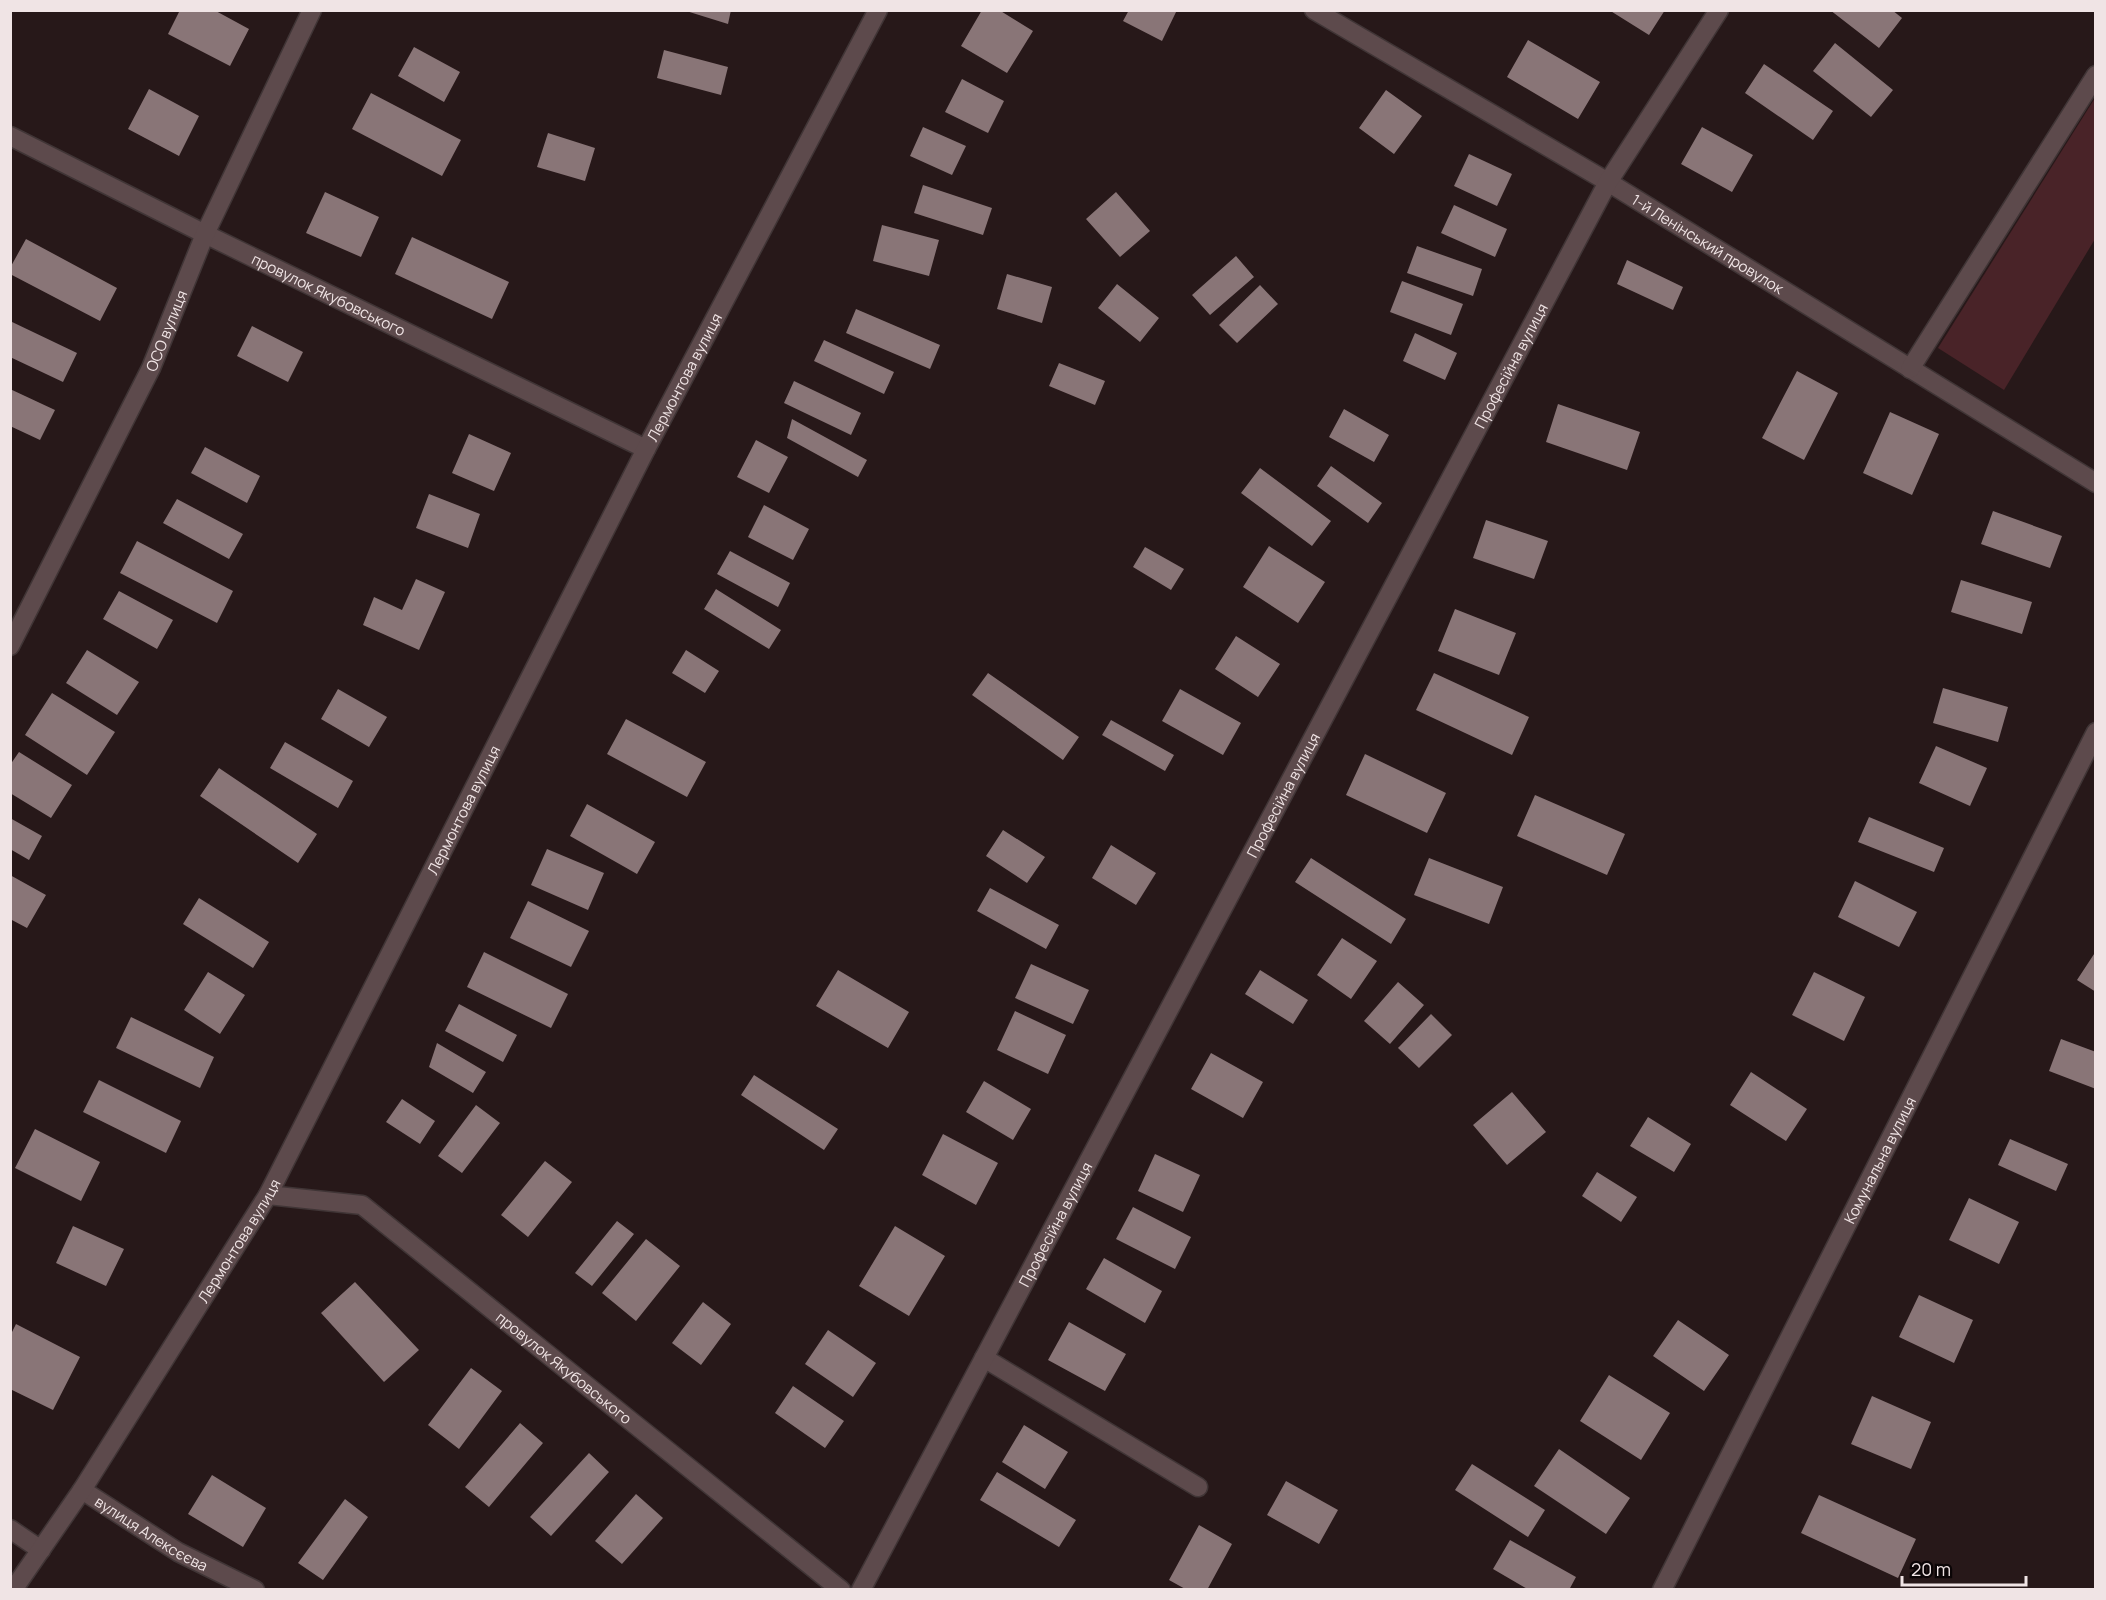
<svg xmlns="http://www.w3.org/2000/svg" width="2106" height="1600" font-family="Manrope,sans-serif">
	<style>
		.green { fill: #492328 }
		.building { fill: #897577 }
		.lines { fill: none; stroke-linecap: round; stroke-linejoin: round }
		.minor-casing { stroke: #403536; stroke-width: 21 }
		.minor { stroke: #5d4a4c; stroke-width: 18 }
		.labels { text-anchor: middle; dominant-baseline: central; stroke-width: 6; stroke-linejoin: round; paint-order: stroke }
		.street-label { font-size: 15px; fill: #f0e4e5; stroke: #0b0506 }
	</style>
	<rect width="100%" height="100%" fill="#271819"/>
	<path class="green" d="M2095 98V239L2004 390 1938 348Z"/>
	<path class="building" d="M180 10H214L249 29 230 66 168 34Z
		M683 10H731L728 24Z
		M982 10H999L1033 31 1007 73 961 46Z
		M1129 10H1177L1162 41 1123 21Z
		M1609 10H1665L1649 35Z
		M1830 10H1892L1902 18 1879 48Z
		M1528 40 1600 82 1578 119 1507 77Z
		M1835 43 1893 90 1871 117 1813 71Z
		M414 47 460 72 444 102 398 76Z
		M664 50 728 67 721 95 657 78Z
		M1764 64 1833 111 1813 140 1745 93Z
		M962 79 1004 101 988 133 945 112Z
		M149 89 199 116 179 156 128 129Z
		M1386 90 1422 116 1394 154 1359 128Z
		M371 93 461 140 442 176 352 129Z
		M923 127 966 146 952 175 910 156Z
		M1702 127 1753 155 1732 192 1681 164Z
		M548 133 595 148 585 181 537 167Z
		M1469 154 1512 174 1497 206 1454 186Z
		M923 185 992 208 983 235 914 213Z
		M325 192 379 217 361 257 306 233Z
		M1116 192 1150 231 1120 257 1086 219Z
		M1454 205 1507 229 1495 257 1441 233Z
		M882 225 939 240 929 276 873 261Z
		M412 237 509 282 492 319 395 274Z
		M26 239 117 288 100 321 10 274V268Z
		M1417 246 1482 269 1473 296 1407 273Z
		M1236 256 1254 277 1210 315 1192 295Z
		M1627 260 1683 287 1673 310 1617 284Z
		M1007 274 1052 287 1042 323 997 309Z
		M1402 281 1463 304 1451 335 1390 312Z
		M1117 284 1159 318 1140 342 1098 308Z
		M1260 285 1278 304 1237 343 1219 325Z
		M856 309 940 345 930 369 846 333Z
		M10 321 77 353 63 382 10 357Z
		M252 326 303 352 288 382 237 356Z
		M1415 333 1457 353 1445 380 1403 361Z
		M824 340 894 372 884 394 814 361Z
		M1059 363 1105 381 1095 405 1049 386Z
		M1797 371 1838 393 1804 460 1762 438Z
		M794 381 861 413 851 435 784 403Z
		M10 389 55 410 40 440 10 426Z
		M1558 404 1640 432 1627 470 1546 442Z
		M1344 409 1389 435 1374 462 1329 437Z
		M1890 412 1939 434 1912 495 1863 473Z
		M792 419 867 460 858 477 787 438Z
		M469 434 511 453 494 491 452 473Z
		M756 440 788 457 769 493 737 477Z
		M205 447 260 476 247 503 191 473Z
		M1331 466 1382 503 1368 523 1317 486Z
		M1260 468 1331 521 1312 546 1241 493Z
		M429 494 480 514 468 548 416 528Z
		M177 499 243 534 229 559 163 523Z
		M764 505 809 529 793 560 748 537Z
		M1993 511 2062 536 2050 568 1981 544Z
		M1486 520 1548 541 1534 579 1473 558Z
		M137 541 233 591 217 623 120 573Z
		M1269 546 1325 582 1298 623 1243 587Z
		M1145 547 1184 569 1171 590 1133 567Z
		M730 551 790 583 778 607 717 574Z
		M416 579 445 592 419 650 363 625 374 597 402 610Z
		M1961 580 2032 602 2022 634 1951 612Z
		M716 589 781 630 769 649 704 609Z
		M119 591 173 620 157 649 103 619Z
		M1455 609 1516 633 1499 675 1438 651Z
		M1236 636 1280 664 1258 697 1215 669Z
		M87 650 139 682 117 715 66 683Z
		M686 650 719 671 705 693 672 673Z
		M988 673 1079 737 1063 760 972 695Z
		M1434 673 1529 717 1512 755 1416 710Z
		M1943 688 2008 707 1998 742 1933 723Z
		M338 689 387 717 369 747 321 719Z
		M1180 689 1241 723 1223 755 1162 721Z
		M52 693 115 732 87 775 25 735Z
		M626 719 706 762 687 797 607 754Z
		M1111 720 1174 755 1165 771 1102 735Z
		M285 742 353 781 338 808 270 768Z
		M1936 746 1987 768 1970 806 1919 783Z
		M19 752 72 785 51 818 10 793V765Z
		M1365 754 1446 793 1427 833 1346 795Z
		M219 768 317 834 298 863 200 796Z
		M1535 795 1625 834 1607 875 1517 836Z
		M587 804 655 842 637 874 570 836Z
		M1869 817 1944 848 1934 872 1858 842Z
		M10 818 42 836 29 860 10 849Z
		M1003 830 1045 857 1027 883 986 856Z
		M1111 845 1156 873 1136 905 1092 878Z
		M547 849 604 873 588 910 531 885Z
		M1311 858 1406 919 1391 944 1295 882Z
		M1429 858 1503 887 1489 924 1414 895Z
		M10 875 46 895 27 928 10 919Z
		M1855 881 1917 912 1899 947 1838 917Z
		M990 888 1059 925 1046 949 977 911Z
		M199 898 269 942 253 968 183 924Z
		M528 901 589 931 571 967 510 938Z
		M1342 938 1377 961 1351 999 1317 975Z
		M2096 951V992L2077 980Z
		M484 952 568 994 551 1028 467 987Z
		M1031 964 1089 990 1073 1024 1015 998Z
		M838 970 909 1012 888 1048 816 1006Z
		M1260 970 1308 1000 1293 1024 1245 994Z
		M208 972 245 995 220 1034 184 1010Z
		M1814 972 1865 997 1844 1041 1792 1015Z
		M1398 982 1424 1005 1390 1044 1364 1021Z
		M459 1004 517 1035 503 1062 445 1031Z
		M1015 1011 1066 1035 1048 1074 997 1050Z
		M1431 1014 1452 1035 1419 1068 1398 1048Z
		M131 1017 214 1057 200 1088 116 1048Z
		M2061 1039 2096 1052V1089L2049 1071Z
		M437 1043 486 1072 473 1093 429 1067Z
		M1211 1053 1263 1082 1243 1118 1191 1089Z
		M1751 1072 1807 1109 1786 1141 1730 1105Z
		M754 1075 838 1129 824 1150 741 1095Z
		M99 1080 181 1121 166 1153 83 1112Z
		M984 1081 1031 1109 1013 1140 966 1112Z
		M1512 1092 1546 1132 1507 1165 1473 1125Z
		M402 1099 435 1121 420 1144 386 1122Z
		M476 1105 500 1123 462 1173 438 1156Z
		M1648 1117 1691 1144 1674 1172 1630 1146Z
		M35 1129 100 1162 81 1201 15 1168Z
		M943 1134 998 1163 976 1205 922 1175Z
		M2010 1139 2068 1164 2056 1191 1998 1165Z
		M1155 1154 1200 1175 1183 1212 1138 1191Z
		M545 1161 572 1182 528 1237 501 1215Z
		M1597 1172 1637 1197 1621 1222 1582 1196Z
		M1969 1198 2019 1222 1999 1264 1949 1240Z
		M1133 1207 1191 1237 1175 1269 1116 1239Z
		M617 1221 634 1234 592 1286 575 1273Z
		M73 1226 124 1249 106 1286 56 1263Z
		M895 1226 945 1256 909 1316 859 1286Z
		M646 1239 680 1266 636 1321 602 1293Z
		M1104 1258 1162 1291 1145 1323 1086 1289Z
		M355 1282 419 1350 384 1382 321 1313Z
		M1919 1295 1973 1320 1954 1363 1899 1337Z
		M703 1302 731 1324 701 1365 672 1343Z
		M1678 1320 1729 1355 1704 1391 1653 1356Z
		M1069 1322 1126 1354 1105 1391 1048 1360Z
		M16 1324 80 1357 53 1410 10 1389V1336Z
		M828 1330 876 1363 853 1397 805 1364Z
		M471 1368 502 1391 459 1449 428 1425Z
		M1609 1375 1670 1413 1641 1460 1580 1421Z
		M793 1386 844 1421 825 1448 775 1413Z
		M1872 1396 1931 1422 1911 1469 1851 1444Z
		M520 1423 543 1443 489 1507 465 1487Z
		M1024 1425 1068 1452 1045 1489 1002 1462Z
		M1559 1449 1630 1498 1606 1534 1534 1486Z
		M589 1453 609 1472 551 1536 530 1517Z
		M1472 1464 1545 1510 1528 1537 1455 1490Z
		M997 1472 1076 1520 1059 1547 980 1500Z
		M212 1475 266 1508 243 1547 188 1514Z
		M1286 1481 1338 1510 1319 1544 1267 1515Z
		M636 1494 663 1518 622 1564 595 1541Z
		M1819 1495 1916 1539 1898 1578 1801 1533Z
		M345 1499 368 1517 323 1580 298 1563Z
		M1199 1525 1232 1544 1207 1590H1187L1169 1580Z
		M1510 1540 1576 1577 1569 1590H1529L1493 1569Z"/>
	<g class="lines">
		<defs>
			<g id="minor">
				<path id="s1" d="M1314 10 1608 182 2096 483"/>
				<path id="s2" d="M10 136 205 234 646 449"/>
				<path d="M1910 369 2096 75"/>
				<path id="s3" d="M10 646 151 368 205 234 312 10"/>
				<path id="s4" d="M268 1195 362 1205 841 1590"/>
				<path d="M984 1358 1198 1487"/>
				<path id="s5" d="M82 1490 178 1552 255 1590"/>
				<path d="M10 1529 41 1550"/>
				<path id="s6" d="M13 1590 82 1490 268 1195 646 449 878 10"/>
				<path id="s7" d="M861 1590 1608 182 1719 10"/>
				<path id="s8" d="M1662 1590 2096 732"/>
			</g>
		</defs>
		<use href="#minor" class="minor-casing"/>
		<use href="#minor" class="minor"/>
	</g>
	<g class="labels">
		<g class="street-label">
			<text stroke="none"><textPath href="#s1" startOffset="458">1-й Ленінський провулок</textPath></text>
			<text stroke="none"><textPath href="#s2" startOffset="356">провулок Якубовського</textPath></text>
			<text stroke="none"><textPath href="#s3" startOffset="352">ОСО вулиця</textPath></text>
			<text stroke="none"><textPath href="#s7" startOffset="1386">Професійна вулиця</textPath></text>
			<text stroke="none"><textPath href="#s6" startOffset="1388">Лермонтова вулиця</textPath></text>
			<text stroke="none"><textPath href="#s7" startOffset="900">Професійна вулиця</textPath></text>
			<text stroke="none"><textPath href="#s6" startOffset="902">Лермонтова вулиця</textPath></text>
			<text stroke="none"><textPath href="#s8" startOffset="482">Комунальна вулиця</textPath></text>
			<text stroke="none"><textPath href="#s7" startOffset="414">Професійна вулиця</textPath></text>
			<text stroke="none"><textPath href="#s6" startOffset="416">Лермонтова вулиця</textPath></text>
			<text stroke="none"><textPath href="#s4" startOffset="354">провулок Якубовського</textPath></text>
			<text stroke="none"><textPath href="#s5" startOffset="82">вулиця Алексєєва</textPath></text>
		</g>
	</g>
	<rect width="2106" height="1600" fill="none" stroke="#f0e4e5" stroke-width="24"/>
	<path d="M1902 1576v9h124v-9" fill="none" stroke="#f0e4e5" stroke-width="3"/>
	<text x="1911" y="1576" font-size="18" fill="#f0e4e5" stroke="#0b0506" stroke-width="4.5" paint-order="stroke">20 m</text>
</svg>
